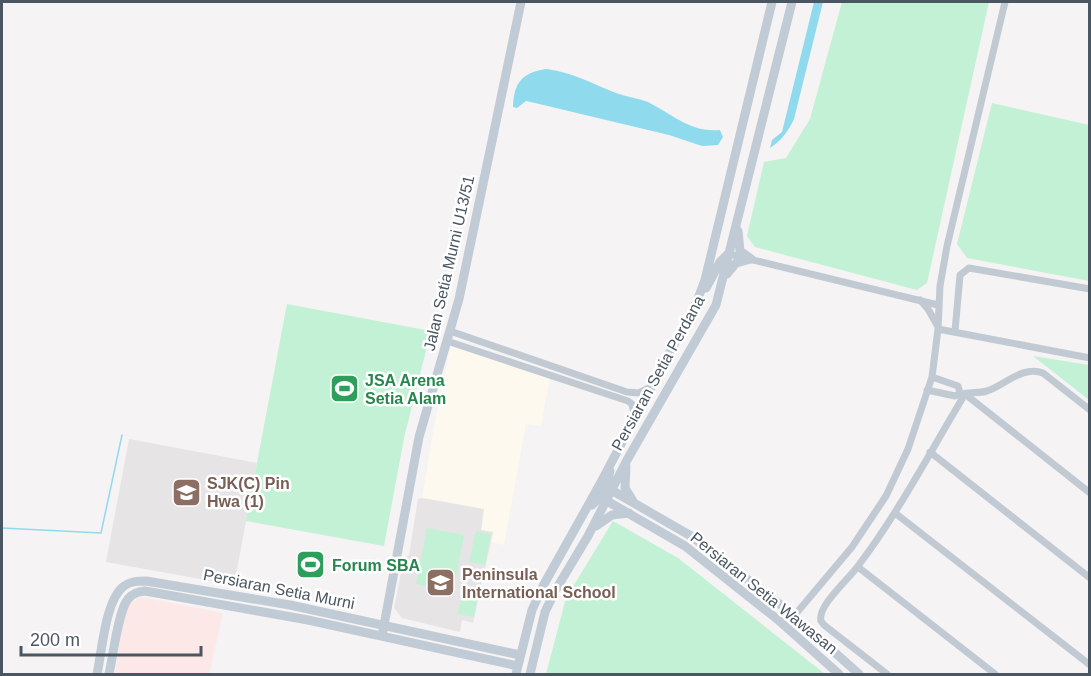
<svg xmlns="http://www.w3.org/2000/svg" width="1091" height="676" font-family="Arial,sans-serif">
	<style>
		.commercial { fill: #fdf9ef }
		.education { fill: #e6e4e5 }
		.medical { fill: #fce8e6 }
		.green { fill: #c3f1d5 }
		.water { fill: #90daee }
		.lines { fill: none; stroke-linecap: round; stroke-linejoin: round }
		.stream { stroke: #90daee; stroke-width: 1.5 }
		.street { stroke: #c1cad2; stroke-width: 7 }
		.secondary { stroke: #c1cbd6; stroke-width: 9 }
		.labels { text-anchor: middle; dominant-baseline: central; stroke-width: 5; stroke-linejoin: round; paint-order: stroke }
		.street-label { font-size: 16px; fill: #4a5661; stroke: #fff }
		.leisure-label { font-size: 16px; font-weight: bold; fill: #27864d; stroke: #fff; text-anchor: start }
		.education-label { font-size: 16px; font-weight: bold; fill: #785e54; stroke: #fff; text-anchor: start }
	</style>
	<rect width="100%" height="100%" fill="#f5f3f3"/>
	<path class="commercial" d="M451 345 550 378 541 426 526 424 504 545 491 542 493 532 481 530 484 509 422 498 434 426Z"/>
	<path class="education" d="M129 439 257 463 234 585 106 562Z
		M422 498 484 509 481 530 493 532 473 623 462 620 460 632 402 618 394 608 404 558 409 555 418 499Z"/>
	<path class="medical" d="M140 597 223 613 209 674H115L125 607Z"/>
	<path class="green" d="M842 2H989L927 283 917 290 755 247 747 236 764 162 786 158 810 119Z
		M992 103 1089 125V281L967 258 957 244Z
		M287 304 431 331 404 438 384 546 246 521Z
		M1033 356 1089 365V400Z
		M613 521 678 558 825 674H546L566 598Z
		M427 528 464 535 453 592 416 584Z
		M476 531 491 534 485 565 469 562Z
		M463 591 478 593 474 617 458 614Z"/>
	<path class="water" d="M814 2H823L794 119C788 132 781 141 770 148L772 140 782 132Z
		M546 69C572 72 593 84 616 93 626 97 638 98 648 102 672 114 691 133 720 130L723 137 718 145 702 146 669 135 535 103 526 101 517 108 513 107C514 82 522 73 546 69Z"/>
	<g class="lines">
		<path class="stream" d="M2 528 101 533 122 435"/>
		<path class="street" d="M729 254 938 305
			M920 300 928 309 937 325
			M938 329 1090 358
			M450 331 627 392 639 393 651 387
			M955 331 960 275 969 268 1090 289
			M447 341 628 401 632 404 635 419
			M932 377 958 386 960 393
			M927 390 955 396C964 391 976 394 987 391 1005 385 1023 365 1043 373L1090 410
			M965 394 1090 493
			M930 452 1090 578
			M895 513 1090 665
			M858 567 995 674
			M794 616 852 547 886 496 908 449 932 377 938 329 940 286 947 246 1005 2
			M887 674 824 625 821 621C817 606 849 579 858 566 899 512 930 452 965 394"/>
		<path class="secondary" d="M738 231 740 251 751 259
			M727 274 736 263 751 259
			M706 288 720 262 727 255
			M626 466 625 488 633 501
			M613 491 691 536 786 609 859 674
			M607 501 685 546 777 619 839 674
			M592 505 605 492 610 471
			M596 526 612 515 629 513
			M382 636 419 437 459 299 521 2
			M97 674C102 652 105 600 124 586 131 581 138 581 146 581L290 605 520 655
			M109 674C113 657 118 611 128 599 133 593 138 592 145 591L308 620 518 666
			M516 674 532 610 543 586 600 484 697 301 705 280 772 2
			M530 674 545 612 555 591 588 536 627 460 716 305 792 2"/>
	</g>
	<defs>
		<symbol id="stadium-square" viewBox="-11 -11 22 22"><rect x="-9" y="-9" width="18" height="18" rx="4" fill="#2e9e5b" stroke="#fff"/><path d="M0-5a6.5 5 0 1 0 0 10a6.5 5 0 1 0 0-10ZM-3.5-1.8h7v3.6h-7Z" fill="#fff"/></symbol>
		<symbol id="school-square" viewBox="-11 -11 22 22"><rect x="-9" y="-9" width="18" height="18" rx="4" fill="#8d6e63" stroke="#fff"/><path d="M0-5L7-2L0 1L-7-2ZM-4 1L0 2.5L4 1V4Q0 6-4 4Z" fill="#fff"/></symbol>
	</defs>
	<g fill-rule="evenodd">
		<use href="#stadium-square" x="328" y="372" width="33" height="33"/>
		<use href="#school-square" x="170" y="476" width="33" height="33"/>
		<use href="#stadium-square" x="294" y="548" width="33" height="33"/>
		<use href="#school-square" x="424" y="566" width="33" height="33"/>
	</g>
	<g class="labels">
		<g class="street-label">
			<text transform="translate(449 263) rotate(-77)">Jalan Setia Murni U13/51</text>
			<text transform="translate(658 373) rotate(-61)">Persiaran Setia Perdana</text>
			<text transform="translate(279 589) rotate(11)">Persiaran Setia Murni</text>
			<text transform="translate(764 593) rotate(39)">Persiaran Setia Wawasan</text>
		</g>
		<g class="leisure-label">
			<text x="365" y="380">JSA Arena<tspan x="365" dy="18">Setia Alam</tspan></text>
			<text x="332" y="565">Forum SBA</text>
		</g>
		<g class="education-label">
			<text x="207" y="483">SJK(C) Pin<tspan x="207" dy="18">Hwa (1)</tspan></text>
			<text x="462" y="574">Peninsula<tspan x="462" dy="18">International School</tspan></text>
		</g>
	</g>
	<rect width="1091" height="676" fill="none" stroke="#4a5661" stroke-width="6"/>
	<path d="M21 646v9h180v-9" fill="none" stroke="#4a5661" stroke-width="3"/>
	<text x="30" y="646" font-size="18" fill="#4a5661" stroke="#ffffff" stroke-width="4.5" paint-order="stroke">200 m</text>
</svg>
